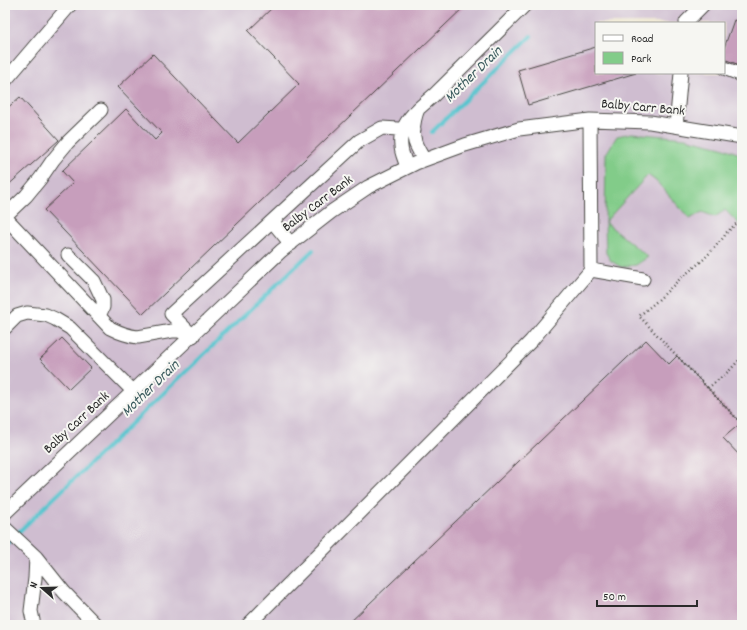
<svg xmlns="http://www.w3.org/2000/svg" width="747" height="630" font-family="Dekko,sans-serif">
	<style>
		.industrial { fill: #cfbdd0; fill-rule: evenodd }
		.green { fill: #82cc89; stroke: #567c5a }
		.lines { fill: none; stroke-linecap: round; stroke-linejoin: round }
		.stream { stroke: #58c5cf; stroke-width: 4 }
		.building { fill: #c79ebc }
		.minor-casing { stroke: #484743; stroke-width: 15 }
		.path { stroke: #484743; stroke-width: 2.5; stroke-dasharray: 1 3; stroke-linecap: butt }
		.minor { stroke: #fff; stroke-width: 13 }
		.labels { text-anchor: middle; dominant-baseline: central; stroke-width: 4; stroke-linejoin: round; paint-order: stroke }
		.street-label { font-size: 14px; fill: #2b2b2b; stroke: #f6f6f2 }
		.water-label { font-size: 15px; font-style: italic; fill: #38595c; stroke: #f6f6f2 }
	</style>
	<rect width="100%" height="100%" fill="#f6f6f2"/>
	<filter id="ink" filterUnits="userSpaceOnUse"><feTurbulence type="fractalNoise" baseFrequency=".025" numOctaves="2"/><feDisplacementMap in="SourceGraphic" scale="8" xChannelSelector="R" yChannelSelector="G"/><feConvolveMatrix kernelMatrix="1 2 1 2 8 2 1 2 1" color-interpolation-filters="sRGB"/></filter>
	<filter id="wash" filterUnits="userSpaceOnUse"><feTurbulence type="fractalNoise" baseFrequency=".012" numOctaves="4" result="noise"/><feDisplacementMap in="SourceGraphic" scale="16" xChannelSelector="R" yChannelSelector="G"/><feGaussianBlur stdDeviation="0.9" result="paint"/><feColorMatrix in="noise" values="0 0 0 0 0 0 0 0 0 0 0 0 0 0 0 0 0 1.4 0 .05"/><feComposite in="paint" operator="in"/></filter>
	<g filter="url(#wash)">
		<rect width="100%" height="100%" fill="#eee6cd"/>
		<path class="industrial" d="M5 5H742V625H5ZM596 23H724V73H596Z"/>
		<path class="green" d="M632 133 685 138 722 147 742 155V227L725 210 715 217 702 212 690 219 657 182 648 175 605 222 648 257 636 265 621 267 611 261 606 253 605 222 606 154 617 136Z"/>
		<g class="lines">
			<path class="stream" d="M432 132 531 36
				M5 545 313 250"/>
		</g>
		<g id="blocks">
			<path class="building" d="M275 5H466L143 314 44 210 73 183 62 171 126 109 155 140 162 133 118 87 153 54 238 143 299 84 248 31Z
				M734 20 742 23V66L724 59V48Z
				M596 47V73H636L528 105 518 70Z
				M20 97 59 140 5 188V110Z
				M62 338 91 368 69 389 40 359Z
				M646 340 669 364 677 356 741 423 723 438 742 458V625H347Z"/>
		</g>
	</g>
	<g filter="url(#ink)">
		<use href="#blocks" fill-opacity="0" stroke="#484743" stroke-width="1"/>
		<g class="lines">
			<defs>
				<path id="minor" d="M686 23V22L703 5
					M724 68 742 75
					M5 81 70 5
					M418 109 434 95 525 5
					M590 120 591 270 643 279
					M676 126 681 73
					M407 167C405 160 401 153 401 146 399 131 407 119 418 109 414 119 412 131 415 142 417 148 421 154 424 160
					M5 216 26 196 40 179 53 160 68 142 101 110
					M5 217 110 328C120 333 127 336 138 337L172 331H179L191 335
					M272 221 291 244
					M68 255 94 281 103 300V307L99 316
					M5 328 17 316 27 313 46 315 55 319 70 328 134 392
					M193 336 171 314 359 141 382 128 414 130
					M5 513 281 251 331 212 368 187 416 163 465 145 519 129 590 120 650 122 742 137
					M5 528 36 557 64 592 96 625
					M34 625 31 611 35 578 36 557
					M248 625 531 341 591 270"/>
			</defs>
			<use href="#minor" class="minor-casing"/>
			<path class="path" d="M736 224 726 233 724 237 704 259 680 279 657 301 639 316 742 424
				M708 388 729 371 742 357"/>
			<use href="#minor" class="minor"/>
		</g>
	</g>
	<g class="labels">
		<g class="street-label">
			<text transform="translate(643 108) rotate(5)">Balby Carr Bank</text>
			<text transform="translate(318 204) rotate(-37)">Balby Carr Bank</text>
			<text transform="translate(77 423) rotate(-43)">Balby Carr Bank</text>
		</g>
		<g class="water-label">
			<text transform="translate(474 75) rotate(-44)">Mother Drain</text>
			<text transform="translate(151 389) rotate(-44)">Mother Drain</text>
		</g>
	</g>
	<rect width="747" height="630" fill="none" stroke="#f6f6f2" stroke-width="20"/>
	<rect x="595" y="22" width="130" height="52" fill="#f6f6f2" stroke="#a5a5a2"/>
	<rect x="603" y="35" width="20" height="6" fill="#ffffff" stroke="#a5a5a2"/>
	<text x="631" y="42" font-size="12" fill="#2b2b2b">Road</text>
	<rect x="603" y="52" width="20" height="12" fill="#82cc89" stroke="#a5a5a2"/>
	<text x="631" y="62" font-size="12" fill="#2b2b2b">Park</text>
	<g transform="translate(42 588) rotate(290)" stroke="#f6f6f2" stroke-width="3" paint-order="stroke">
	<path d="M0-3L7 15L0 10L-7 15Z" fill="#2b2b2b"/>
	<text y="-6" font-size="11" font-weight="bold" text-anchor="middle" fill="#2b2b2b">N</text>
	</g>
	<path d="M597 600v6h100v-6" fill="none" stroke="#2b2b2b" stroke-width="2"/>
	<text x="603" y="600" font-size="12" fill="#2b2b2b" stroke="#f6f6f2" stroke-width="3" paint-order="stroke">50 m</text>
</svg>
